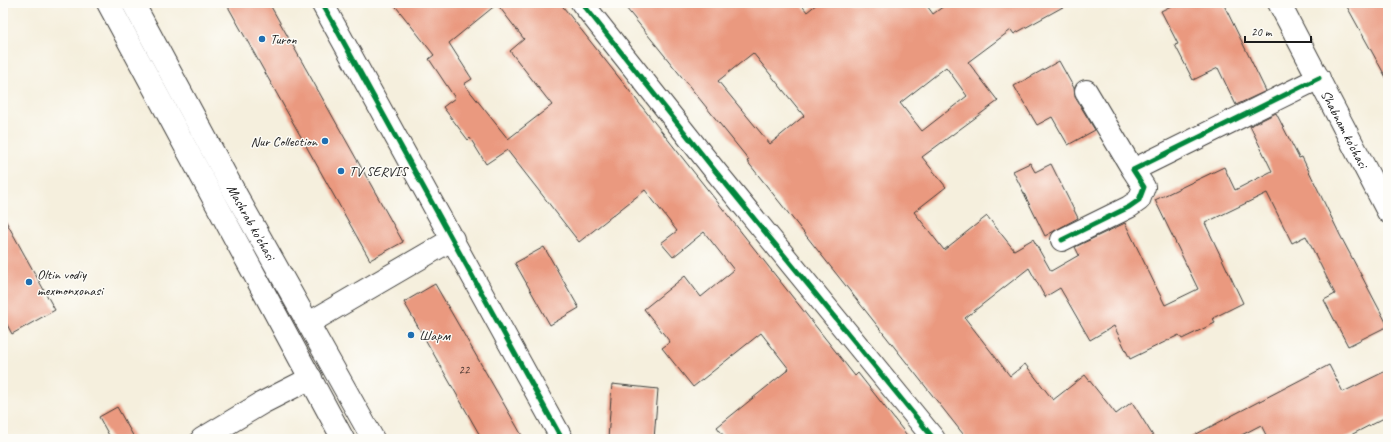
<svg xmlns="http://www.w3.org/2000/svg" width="1391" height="442" font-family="Caveat,sans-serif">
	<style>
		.building { fill: #ea997f; fill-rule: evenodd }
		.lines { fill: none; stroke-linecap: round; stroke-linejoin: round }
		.street-casing { stroke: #3d3c39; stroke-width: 24 }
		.secondary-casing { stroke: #3d3c39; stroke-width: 24 }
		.street { stroke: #fff; stroke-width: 22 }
		.secondary { stroke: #fff; stroke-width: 22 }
		.cycleway-casing { stroke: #fdfcf7; stroke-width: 8 }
		.cycleway { stroke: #00873e; stroke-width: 5 }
		.poi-dot { fill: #1f6fb2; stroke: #fdfcf7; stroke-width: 1.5 }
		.labels { text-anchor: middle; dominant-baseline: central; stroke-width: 3; stroke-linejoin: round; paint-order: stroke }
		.number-label { font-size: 12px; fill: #503b35 }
		.poi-label { font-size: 14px; fill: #1c1c1c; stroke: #fdfcf7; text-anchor: start }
		.street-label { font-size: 14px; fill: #1c1c1c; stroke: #fdfcf7 }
	</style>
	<rect width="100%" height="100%" fill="#fdfcf7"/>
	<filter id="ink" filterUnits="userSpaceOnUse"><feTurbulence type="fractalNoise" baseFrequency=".025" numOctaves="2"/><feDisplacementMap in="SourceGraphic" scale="8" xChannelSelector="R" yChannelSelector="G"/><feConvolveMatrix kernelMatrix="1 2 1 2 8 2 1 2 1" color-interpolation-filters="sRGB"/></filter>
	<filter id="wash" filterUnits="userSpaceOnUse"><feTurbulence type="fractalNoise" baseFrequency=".012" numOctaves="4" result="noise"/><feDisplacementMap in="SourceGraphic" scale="16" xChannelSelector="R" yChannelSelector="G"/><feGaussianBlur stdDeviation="0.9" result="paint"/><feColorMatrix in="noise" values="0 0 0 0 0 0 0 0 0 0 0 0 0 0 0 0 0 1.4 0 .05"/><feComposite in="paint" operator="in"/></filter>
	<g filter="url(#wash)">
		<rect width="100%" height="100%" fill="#f5efdd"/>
		<g id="blocks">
			<path class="building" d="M226 3H269L403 242 370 260Z
				M393 3H560L855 376 858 373 910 439H726L717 427 789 369 761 333 693 387 662 348 670 342 644 309 685 276 701 297 734 270 704 232 673 257 661 243 677 231 645 190 579 242 507 150 486 164 470 138 468 140 443 107 455 98 429 59 434 55ZM497 4 524 39 510 51 552 105 508 139 464 84 472 79 449 43Z
				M622 3H800L807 12 818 3H925L933 14 948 3H1070L1014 34 1011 30 968 62 998 101 922 157 946 187 914 212 944 250 987 216 1014 250 1033 239 1051 271 1079 255 1075 247 1125 223 1165 305 1198 289 1155 200 1224 167 1235 190 1272 171 1250 126 1276 113 1299 158 1302 157 1340 235 1388 326 1348 346 1324 300 1335 294 1306 236 1292 243 1267 193 1205 223 1243 303 1213 318 1215 323 1182 339 1179 335 1130 359 1114 326 1090 340 1060 288 1045 297 1029 268 965 318 1010 376 1025 364 1053 400 1085 375 1116 414 1132 402 1155 439H967L747 161 749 160ZM753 53 804 116 770 144 718 81ZM946 67 967 96 922 131 900 103Z
				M1177 3H1223L1266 91 1236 105 1218 68 1193 80 1175 45 1178 44 1161 11Z
				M1345 3H1388V81Z
				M1059 61 1074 88 1075 97 1095 130 1068 145 1052 117 1037 125 1014 86Z
				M1030 163 1035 172 1051 164 1078 218 1045 236 1013 171Z
				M3 216 55 310 12 334 3 317Z
				M544 247 579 308 550 325 515 263Z
				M435 284 524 439H482L404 302Z
				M1329 365 1343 392 1388 370V416L1343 439H1268L1261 425 1234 439H1187Z
				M612 384 658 389 654 439H608Z
				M117 407 135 439H111L99 417Z"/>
		</g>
	</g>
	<g filter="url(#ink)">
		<use href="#blocks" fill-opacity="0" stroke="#3d3c39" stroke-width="1"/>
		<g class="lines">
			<defs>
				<path id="street" d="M322 3 562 439
					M582 3 712 167 934 439
					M1086 91 1133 170
					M1062 240 1129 207 1139 200 1144 187 1133 170 1319 78
					M309 323 453 239
					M202 439 262 403 311 378"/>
				<g id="secondary">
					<path d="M108 3 343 439"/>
					<path id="s1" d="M133 3 234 191 373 439"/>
					<path id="s2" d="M1279 3 1388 212"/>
				</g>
			</defs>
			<use href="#street" class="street-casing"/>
			<use href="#secondary" class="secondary-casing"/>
			<use href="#street" class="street"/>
			<use href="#secondary" class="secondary"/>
			<defs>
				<path id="cycleway" d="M322 3 562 439
					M582 3 712 167 934 439
					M1062 240 1129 207 1139 200 1144 187 1133 170 1319 78"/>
			</defs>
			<use href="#cycleway" class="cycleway-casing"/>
			<use href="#cycleway" class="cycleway"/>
		</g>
	</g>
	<g class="poi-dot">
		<circle cx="262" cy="39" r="4"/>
		<circle cx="325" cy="141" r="4"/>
		<circle cx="341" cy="171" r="4"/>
		<circle cx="29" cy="282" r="4"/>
		<circle cx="411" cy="335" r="4"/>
	</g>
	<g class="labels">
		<g class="number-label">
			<text x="464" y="370">22</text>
		</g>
		<g class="poi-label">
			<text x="270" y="39">Turon</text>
			<text x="317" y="141" text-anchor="end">Nur Collection</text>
			<text x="349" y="171">TV SERVIS</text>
			<text x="37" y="274">Oltin vodiy<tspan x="37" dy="16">mexmonxonasi</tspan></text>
			<text x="419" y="335">Шарм</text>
		</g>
		<g class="street-label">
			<text stroke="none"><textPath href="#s2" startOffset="142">Shabnam ko'chasi</textPath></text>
			<text stroke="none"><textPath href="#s1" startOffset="249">Mashrab ko'chasi</textPath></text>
		</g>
	</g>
	<rect width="1391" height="442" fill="none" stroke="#fdfcf7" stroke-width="16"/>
	<path d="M1245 36v6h66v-6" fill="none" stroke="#1c1c1c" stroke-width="2"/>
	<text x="1251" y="36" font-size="12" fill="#1c1c1c" stroke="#fdfcf7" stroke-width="3" paint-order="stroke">20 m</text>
</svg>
